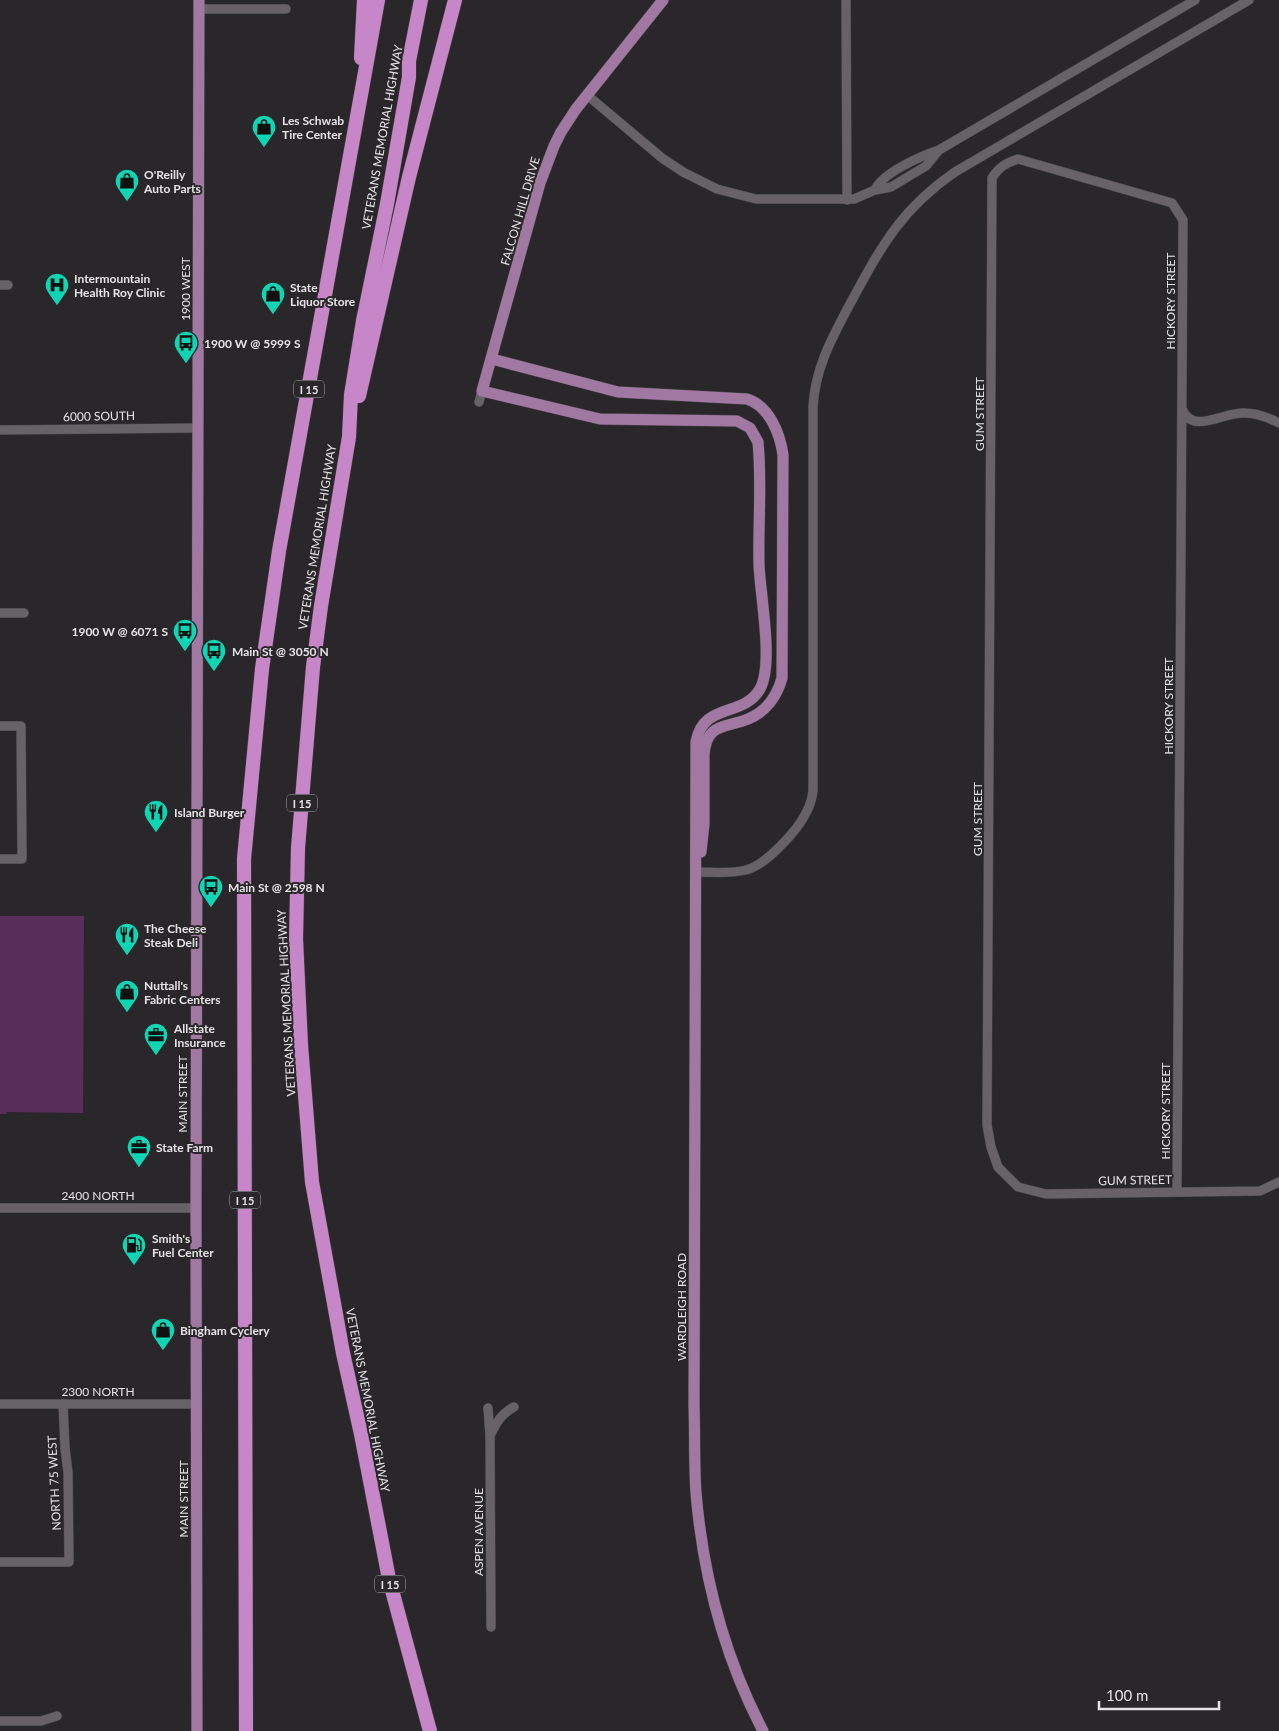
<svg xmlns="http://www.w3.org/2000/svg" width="1279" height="1731" font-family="Lato,sans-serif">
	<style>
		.green { fill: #5a2e5b }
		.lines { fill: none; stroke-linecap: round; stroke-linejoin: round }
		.minor-casing { stroke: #454345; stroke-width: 10 }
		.major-casing { stroke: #454345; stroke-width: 12 }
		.highway-casing { stroke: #454345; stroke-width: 15 }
		.minor { stroke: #666266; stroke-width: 9 }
		.major { stroke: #a078a1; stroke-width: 11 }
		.highway { stroke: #c786c8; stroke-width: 14 }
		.labels { text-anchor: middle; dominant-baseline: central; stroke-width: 4; stroke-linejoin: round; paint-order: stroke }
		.shield { fill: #2a272a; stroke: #adabad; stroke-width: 1 }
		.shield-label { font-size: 11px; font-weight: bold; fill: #e5e3e5 }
		.poi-label { font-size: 12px; font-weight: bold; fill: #e5e3e5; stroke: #2a272a; text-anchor: start }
		.street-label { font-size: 12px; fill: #e5e3e5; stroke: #2a272a }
	</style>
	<rect width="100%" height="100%" fill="#2a272a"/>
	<path class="green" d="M0 916H84L83 1113 7 1112 6 1114H0Z"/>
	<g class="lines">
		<defs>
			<path id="minor" d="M846 0 847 200
				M199 9H286
				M587 95 662 158 683 172 717 189 756 199H854L875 190 891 187 926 166 939 150
				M875 190C882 173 921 156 939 150L1195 0
				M0 285H8
				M479 402 482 391
				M1182 409C1193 436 1224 411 1245 413 1257 413 1269 418 1279 423
				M0 430 198 428
				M0 613H24
				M0 726H21L22 851V859H0
				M696 872C712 872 730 874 746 870 766 865 797 831 806 813 810 806 812 799 813 791V407C815 368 832 338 850 304 881 247 900 210 955 172L1249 0
				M1177 1192 1183 220 1172 203 1018 159C1006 163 999 167 992 178L987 1125 991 1147 998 1167 1018 1187 1046 1194 1260 1191 1279 1182
				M0 1208H196
				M0 1404H196
				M488 1408 490 1436
				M0 1562H69L68 1472 65 1448 63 1404
				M491 1627 490 1436C496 1423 501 1414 514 1407
				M0 1721H41L57 1716"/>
			<path id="major" d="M663 0 576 109 561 132 554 146 540 183 482 391 600 419 737 421 750 428 758 442C762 482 758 524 759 564 760 595 774 663 760 689 743 718 703 702 696 742L694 1405C695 1434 694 1464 696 1493 703 1575 725 1658 763 1731
				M492 359 618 392 747 399C769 406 780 433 783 455L782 678C777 696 766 712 748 719 727 728 706 722 704 755V824L701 852
				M197 1731 196 1208 199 0"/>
			<path id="highway" d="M421 0 409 61V77L387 204 363 321 351 395 349 437 321 606 313 667 298 848 296 939 301 1045 312 1182 343 1353 361 1434 389 1579 430 1731
				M361 58 364 0
				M359 396 409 177 455 0
				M246 1731 244 859 262 669 279 551 378 0"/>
		</defs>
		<use href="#minor" class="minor-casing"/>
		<use href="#major" class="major-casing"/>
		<use href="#highway" class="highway-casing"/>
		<use href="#minor" class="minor"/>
		<use href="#major" class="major"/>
		<use href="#highway" class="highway"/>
	</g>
	<defs>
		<symbol id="shop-pin" viewBox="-11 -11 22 30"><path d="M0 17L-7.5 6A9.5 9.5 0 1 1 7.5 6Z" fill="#0fd5b4" stroke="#2a272a"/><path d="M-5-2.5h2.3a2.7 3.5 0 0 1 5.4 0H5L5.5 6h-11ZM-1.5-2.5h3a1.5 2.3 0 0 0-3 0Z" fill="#111"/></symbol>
		<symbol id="hospital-pin" viewBox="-11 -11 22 30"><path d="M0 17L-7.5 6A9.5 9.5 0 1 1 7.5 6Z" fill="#0fd5b4" stroke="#2a272a"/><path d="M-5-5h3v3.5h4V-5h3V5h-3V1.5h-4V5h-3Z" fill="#111"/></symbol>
		<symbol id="bus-pin" viewBox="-11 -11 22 30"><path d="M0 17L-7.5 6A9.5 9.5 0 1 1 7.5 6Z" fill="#0fd5b4" stroke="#2a272a"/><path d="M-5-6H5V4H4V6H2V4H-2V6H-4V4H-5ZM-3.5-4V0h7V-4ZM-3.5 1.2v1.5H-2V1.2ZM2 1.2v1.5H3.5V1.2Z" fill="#111"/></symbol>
		<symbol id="restaurant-pin" viewBox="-11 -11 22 30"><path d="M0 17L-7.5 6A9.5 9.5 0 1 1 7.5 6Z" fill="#0fd5b4" stroke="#2a272a"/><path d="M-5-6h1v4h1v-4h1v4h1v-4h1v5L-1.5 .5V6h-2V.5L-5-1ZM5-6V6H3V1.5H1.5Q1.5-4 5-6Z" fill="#111"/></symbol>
		<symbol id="office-pin" viewBox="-11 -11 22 30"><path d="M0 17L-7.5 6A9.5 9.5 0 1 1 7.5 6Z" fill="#0fd5b4" stroke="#2a272a"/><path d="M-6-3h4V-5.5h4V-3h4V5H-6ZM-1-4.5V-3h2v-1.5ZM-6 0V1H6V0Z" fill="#111"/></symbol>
		<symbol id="fuel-pin" viewBox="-11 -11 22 30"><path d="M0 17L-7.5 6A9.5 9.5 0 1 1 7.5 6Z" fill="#0fd5b4" stroke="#2a272a"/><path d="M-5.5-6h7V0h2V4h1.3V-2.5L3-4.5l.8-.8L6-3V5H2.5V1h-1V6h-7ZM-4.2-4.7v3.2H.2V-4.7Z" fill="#111"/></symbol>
	</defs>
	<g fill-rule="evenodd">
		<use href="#shop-pin" x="250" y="113" width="28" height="38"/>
		<use href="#shop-pin" x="113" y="167" width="28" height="38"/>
		<use href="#hospital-pin" x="43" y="271" width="28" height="38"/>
		<use href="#shop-pin" x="259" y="280" width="28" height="38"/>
		<use href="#bus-pin" x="172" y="329" width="28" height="38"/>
		<use href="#bus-pin" x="171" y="617" width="28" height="38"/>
		<use href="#bus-pin" x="200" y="637" width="28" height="38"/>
		<use href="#restaurant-pin" x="142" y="798" width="28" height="38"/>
		<use href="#bus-pin" x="197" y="873" width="28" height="38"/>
		<use href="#restaurant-pin" x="113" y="921" width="28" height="38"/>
		<use href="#shop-pin" x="113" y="978" width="28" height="38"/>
		<use href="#office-pin" x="142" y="1021" width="28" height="38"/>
		<use href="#office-pin" x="125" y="1133" width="28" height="38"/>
		<use href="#fuel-pin" x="120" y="1231" width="28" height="38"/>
		<use href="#shop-pin" x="149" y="1316" width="28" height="38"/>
	</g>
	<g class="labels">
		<g class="shield">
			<rect x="294" y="380.5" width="30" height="17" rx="4"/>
			<rect x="287" y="794.5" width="30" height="17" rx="4"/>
			<rect x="230" y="1191.5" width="30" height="17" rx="4"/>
			<rect x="375" y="1575.5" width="30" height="17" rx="4"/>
		</g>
		<g class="shield-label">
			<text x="309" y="389">I 15</text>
			<text x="302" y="803">I 15</text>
			<text x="245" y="1200">I 15</text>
			<text x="390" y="1584">I 15</text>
		</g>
		<g class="poi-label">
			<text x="282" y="120">Les Schwab<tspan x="282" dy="14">Tire Center</tspan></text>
			<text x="144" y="174">O'Reilly<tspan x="144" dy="14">Auto Parts</tspan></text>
			<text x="74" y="278">Intermountain<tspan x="74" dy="14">Health Roy Clinic</tspan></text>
			<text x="290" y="287">State<tspan x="290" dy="14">Liquor Store</tspan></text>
			<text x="204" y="343">1900 W @ 5999 S</text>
			<text x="168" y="631" text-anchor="end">1900 W @ 6071 S</text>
			<text x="232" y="651">Main St @ 3050 N</text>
			<text x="174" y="812">Island Burger</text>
			<text x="228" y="887">Main St @ 2598 N</text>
			<text x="144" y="928">The Cheese<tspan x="144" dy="14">Steak Deli</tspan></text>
			<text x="144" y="985">Nuttall's<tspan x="144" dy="14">Fabric Centers</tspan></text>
			<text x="174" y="1028">Allstate<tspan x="174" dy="14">Insurance</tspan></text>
			<text x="156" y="1147">State Farm</text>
			<text x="152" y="1238">Smith's<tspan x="152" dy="14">Fuel Center</tspan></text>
			<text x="180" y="1330">Bingham Cyclery</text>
		</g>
		<g class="street-label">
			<text transform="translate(382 137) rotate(-80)">VETERANS MEMORIAL HIGHWAY</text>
			<text transform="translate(520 211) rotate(-74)">FALCON HILL DRIVE</text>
			<text transform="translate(185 289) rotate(-90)">1900 WEST</text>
			<text transform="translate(1170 301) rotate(-90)">HICKORY STREET</text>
			<text transform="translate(979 414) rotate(-90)">GUM STREET</text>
			<text transform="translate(99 416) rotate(-1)">6000 SOUTH</text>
			<text transform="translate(317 537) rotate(-81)">VETERANS MEMORIAL HIGHWAY</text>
			<text transform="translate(1168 706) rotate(-90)">HICKORY STREET</text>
			<text transform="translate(977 819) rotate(-90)">GUM STREET</text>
			<text transform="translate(286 1003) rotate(-93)">VETERANS MEMORIAL HIGHWAY</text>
			<text transform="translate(182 1094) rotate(-90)">MAIN STREET</text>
			<text transform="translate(1165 1111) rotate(-90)">HICKORY STREET</text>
			<text transform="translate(1135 1180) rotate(-1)">GUM STREET</text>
			<text x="98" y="1195">2400 NORTH</text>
			<text transform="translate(681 1307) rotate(-90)">WARDLEIGH ROAD</text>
			<text x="98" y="1391">2300 NORTH</text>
			<text transform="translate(368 1400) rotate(79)">VETERANS MEMORIAL HIGHWAY</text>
			<text transform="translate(54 1483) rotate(-93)">NORTH 75 WEST</text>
			<text transform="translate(183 1499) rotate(-90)">MAIN STREET</text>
			<text transform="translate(478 1532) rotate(-90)">ASPEN AVENUE</text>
		</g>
	</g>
	<path d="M1099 1701v8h120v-8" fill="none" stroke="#e5e3e5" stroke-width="2.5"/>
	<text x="1106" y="1701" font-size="15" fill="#e5e3e5" stroke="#2a272a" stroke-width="4" paint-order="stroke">100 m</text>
</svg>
